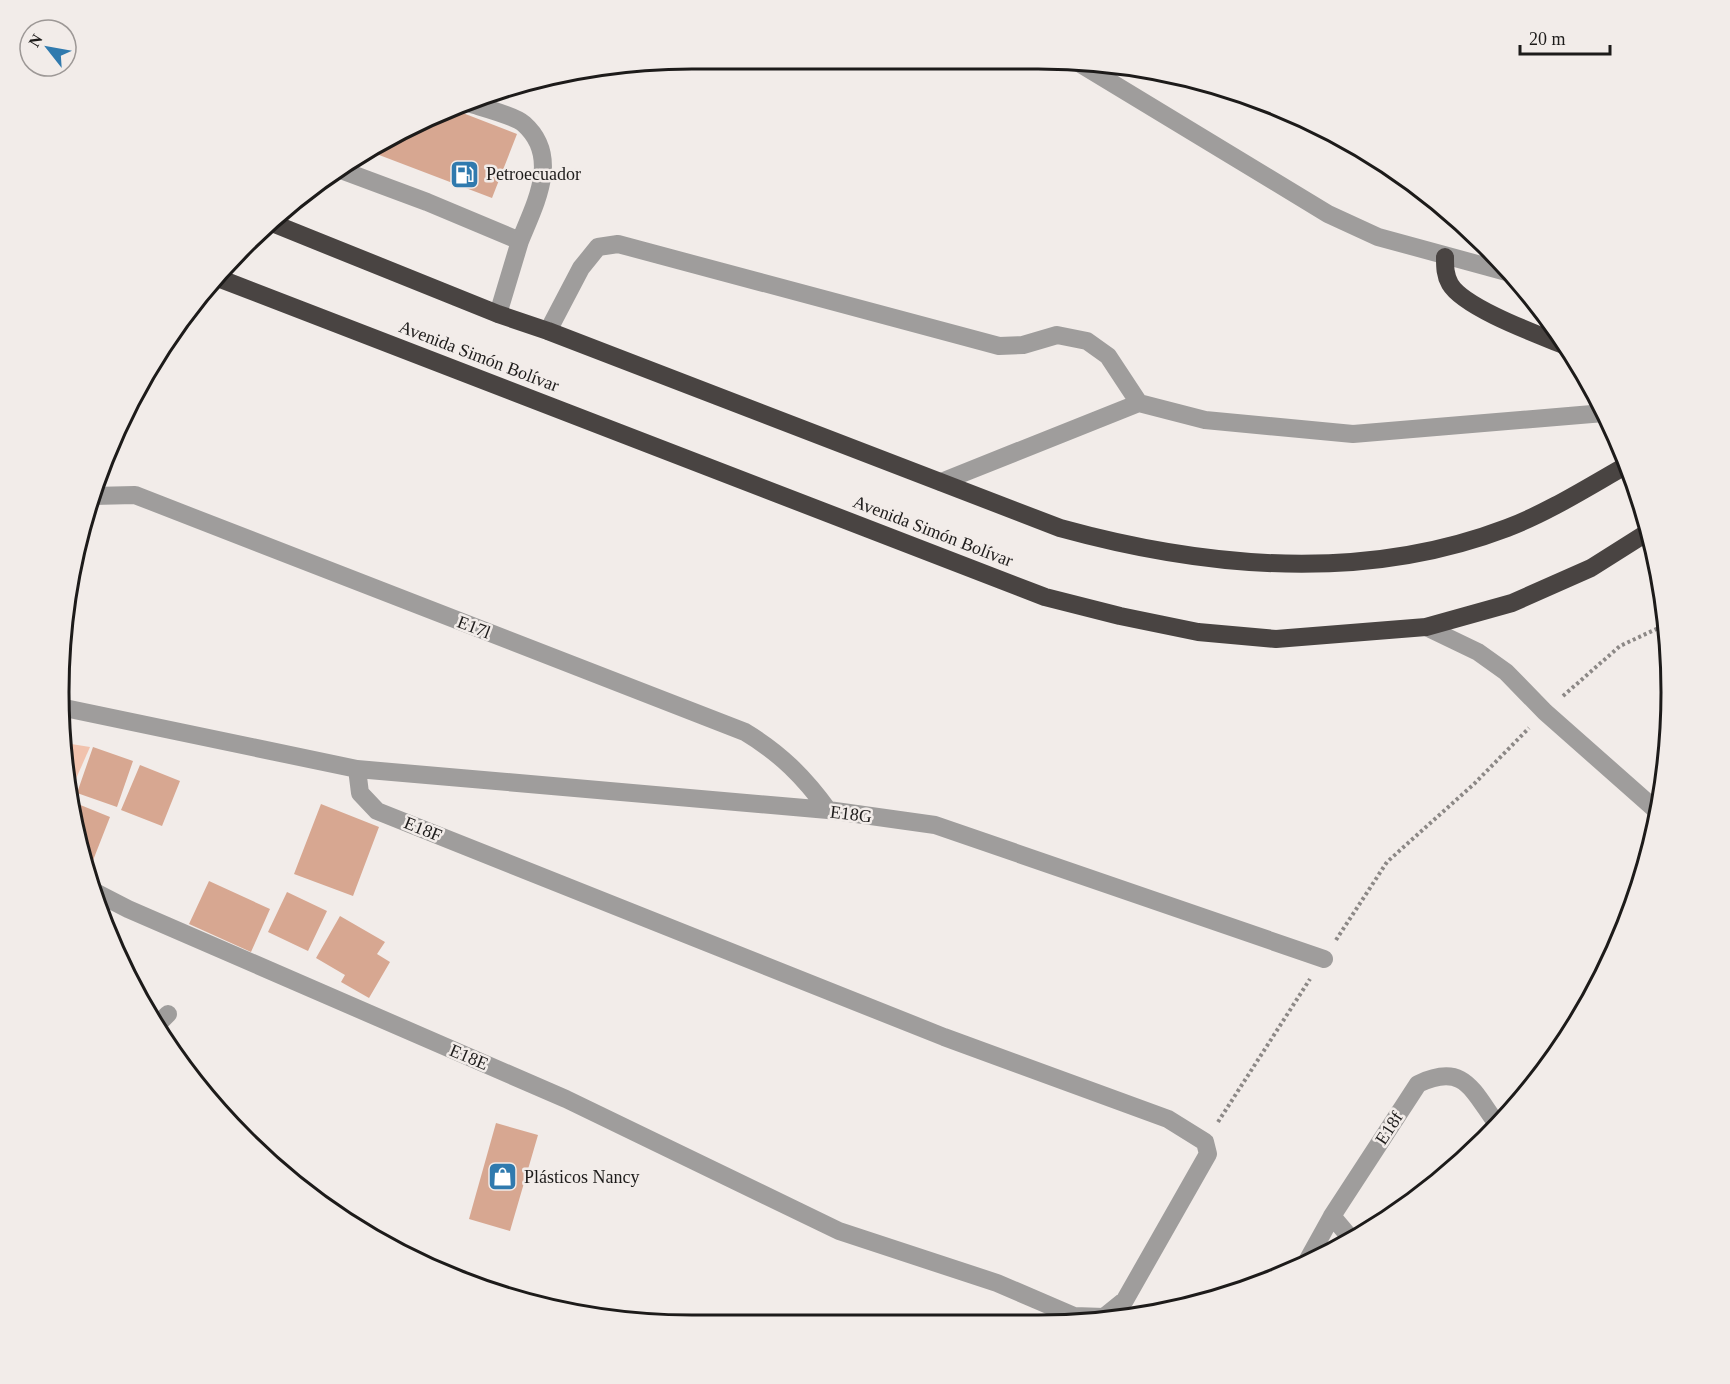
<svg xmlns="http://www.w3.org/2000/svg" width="1730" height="1384" font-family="Georgia,serif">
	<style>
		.pitch { fill: #f1c2ad }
		.building { fill: #d7a791 }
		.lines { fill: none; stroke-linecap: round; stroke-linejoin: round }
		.path { stroke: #8c8886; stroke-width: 4; stroke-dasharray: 3 3; stroke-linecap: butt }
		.minor { stroke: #9f9d9c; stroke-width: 18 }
		.highway { stroke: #494442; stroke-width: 18 }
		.labels { text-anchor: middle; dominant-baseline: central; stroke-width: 5; stroke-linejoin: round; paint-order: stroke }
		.poi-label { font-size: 18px; fill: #1d1b1a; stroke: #f2ece9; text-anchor: start }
		.street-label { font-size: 18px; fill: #1d1b1a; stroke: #f2ece9 }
		.rim { fill: none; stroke: #1d1b1a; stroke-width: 3 }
	</style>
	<rect width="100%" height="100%" fill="#f2ece9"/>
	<path class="pitch" d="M65 743 90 747 71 790Z"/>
	<path class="building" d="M455 110 517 134 492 198 366 150 376 143Z
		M93 747 133 761 117 807 77 793Z
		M140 765 180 781 162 826 121 810Z
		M73 802 110 817 90 868 84 866 80 856Z
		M321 804 379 827 353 896 294 874Z
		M209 881 270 909 251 952 189 924Z
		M287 892 327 911 308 951 268 932Z
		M340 916 385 942 377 954 390 962 369 998 341 982 345 975 316 958Z
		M496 1123 538 1135 510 1231 469 1219Z"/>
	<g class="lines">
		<path class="path" d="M1563 696 1620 646 1667 624
			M1336 940 1387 862 1474 784 1529 728
			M1218 1122 1310 979"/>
		<path class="minor" d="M1074 60 1328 214 1378 237 1514 274
			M471 104C484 108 515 116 524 124 561 157 535 204 520 241
			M341 170 427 202 520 241 498 314
			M548 331 581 268 598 247 618 244 999 346 1023 345 1057 335 1087 341 1108 356 1139 403 1205 420 1353 434 1604 413
			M941 482 1139 403
			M93 496 135 495 745 732C780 753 804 777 828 810
			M1426 627 1478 652 1506 672 1545 712 1657 811
			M60 707 357 769 360 793 377 811 944 1037 1168 1119 1205 1142 1208 1154 1125 1300 1104 1317 1074 1316 997 1283 839 1231 566 1099 128 909 95 892
			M357 769 828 810 935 825 1324 959
			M156 1026 168 1014
			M1332 1216 1353 1241
			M1307 1261 1332 1216 1418 1084C1464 1062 1472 1090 1497 1124"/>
		<path class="highway" d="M272 223 498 314 548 331 1060 528C1205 568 1363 583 1507 528 1549 512 1588 487 1627 465
			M1445 257C1445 267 1445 275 1450 284 1464 308 1539 335 1566 346
			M218 278 1045 597 1120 616 1198 632 1276 639 1426 627 1512 603 1591 568 1648 532"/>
	</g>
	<defs>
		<symbol id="fuel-square" viewBox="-11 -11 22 22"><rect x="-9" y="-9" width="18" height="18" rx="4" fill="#307aae" stroke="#f2ece9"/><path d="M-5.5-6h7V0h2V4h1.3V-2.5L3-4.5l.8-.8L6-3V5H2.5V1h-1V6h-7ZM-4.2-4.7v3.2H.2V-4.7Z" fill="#fff"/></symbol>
		<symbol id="shop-square" viewBox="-11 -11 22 22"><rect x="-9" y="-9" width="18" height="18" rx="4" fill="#307aae" stroke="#f2ece9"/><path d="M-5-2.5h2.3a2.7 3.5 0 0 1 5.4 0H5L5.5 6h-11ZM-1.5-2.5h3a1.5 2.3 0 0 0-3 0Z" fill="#fff"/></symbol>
	</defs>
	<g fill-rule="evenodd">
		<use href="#fuel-square" x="448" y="158" width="33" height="33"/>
		<use href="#shop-square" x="486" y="1160" width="33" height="33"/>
	</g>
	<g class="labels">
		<g class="poi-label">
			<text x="486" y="174">Petroecuador</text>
			<text x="524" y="1177">Plásticos Nancy</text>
		</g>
		<g class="street-label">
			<text transform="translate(479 356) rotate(21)">Avenida Simón Bolívar</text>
			<text transform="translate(933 531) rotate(21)">Avenida Simón Bolívar</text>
			<text transform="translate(474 627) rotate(21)">E17l</text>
			<text transform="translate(851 814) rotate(7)">E18G</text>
			<text transform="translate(423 829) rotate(22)">E18F</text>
			<text transform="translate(469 1057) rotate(23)">E18E</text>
			<text transform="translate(1389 1128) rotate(-57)">E18f</text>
		</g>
	</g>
	<path d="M0 0H1730V1384H0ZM692 69H1038A623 623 0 0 1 1661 692V692A623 623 0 0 1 1038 1315H692A623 623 0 0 1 69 692V692A623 623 0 0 1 692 69Z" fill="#f2ece9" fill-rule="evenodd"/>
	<path class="rim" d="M692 69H1038A623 623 0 0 1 1661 692V692A623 623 0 0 1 1038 1315H692A623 623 0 0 1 69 692V692A623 623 0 0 1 692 69Z"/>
	<g transform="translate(48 48) rotate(301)"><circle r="28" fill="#f2ece9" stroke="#9d9896" stroke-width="1.5"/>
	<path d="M0-4.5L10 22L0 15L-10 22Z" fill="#307aae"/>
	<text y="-9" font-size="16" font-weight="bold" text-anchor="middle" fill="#1d1b1a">N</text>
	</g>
	<path d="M1520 45v9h90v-9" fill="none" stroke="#1d1b1a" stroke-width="3"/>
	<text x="1529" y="45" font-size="18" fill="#1d1b1a" stroke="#f2ece9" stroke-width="4.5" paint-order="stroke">20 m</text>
</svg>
